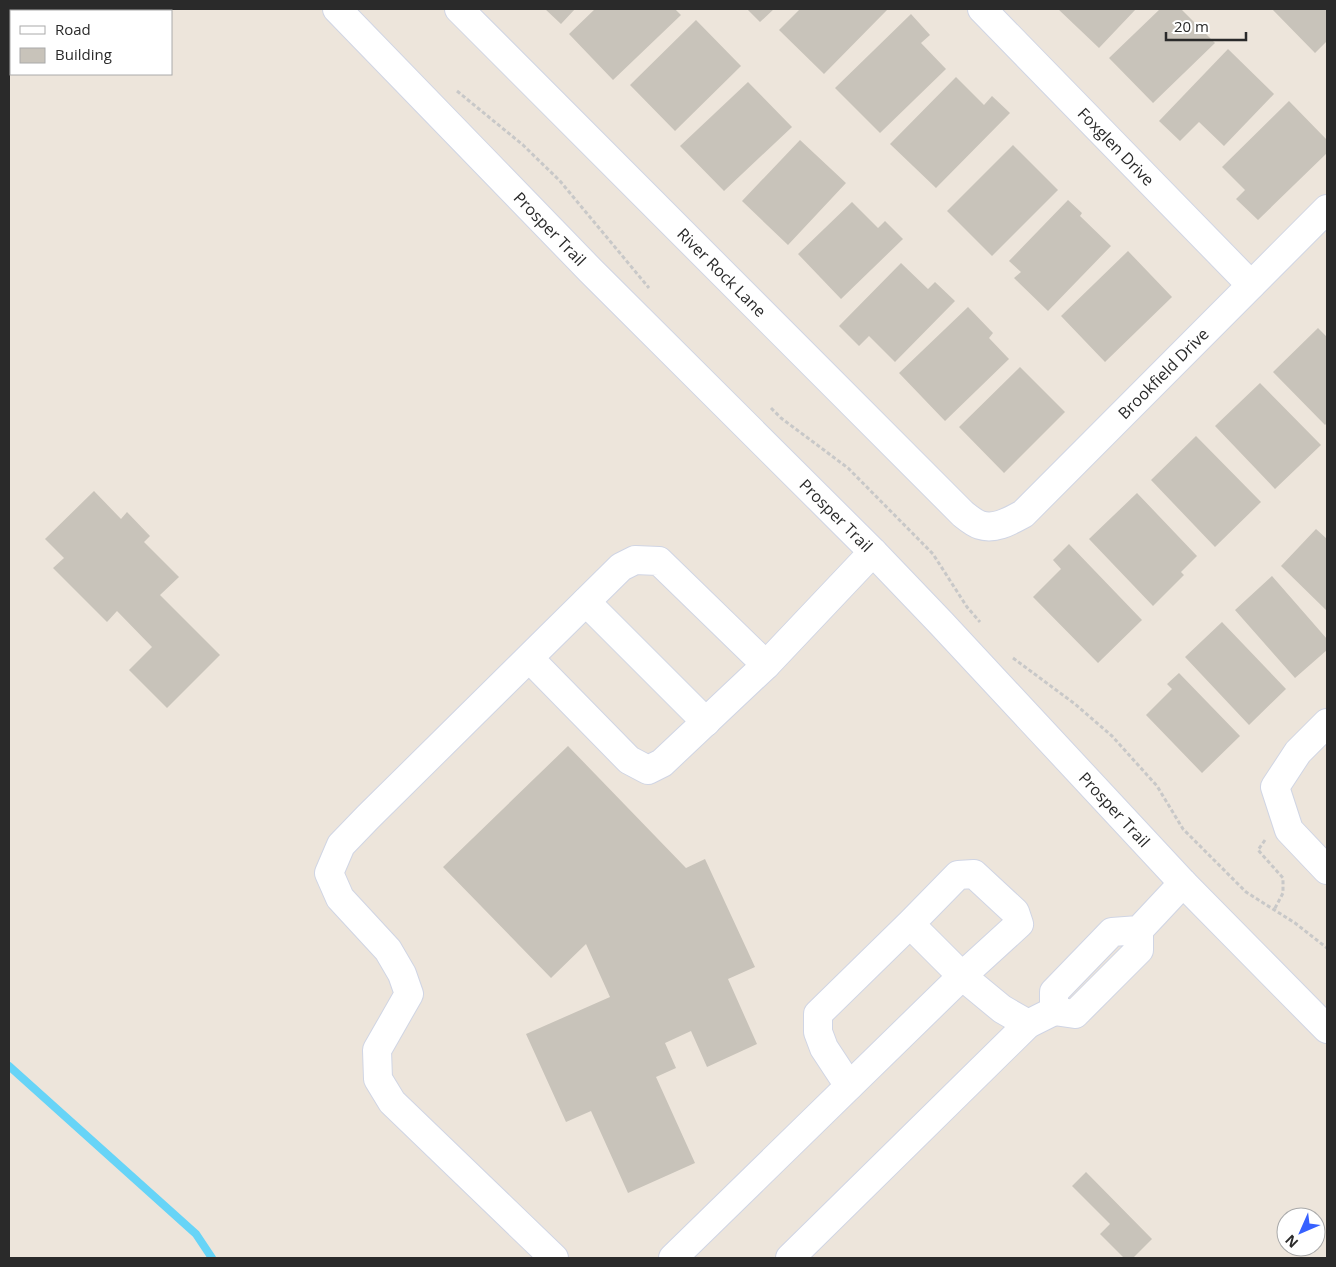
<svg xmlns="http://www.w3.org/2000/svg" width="1336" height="1267" font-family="'Open Sans',sans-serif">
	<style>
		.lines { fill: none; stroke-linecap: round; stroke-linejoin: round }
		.stream { stroke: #67d4f7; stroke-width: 8 }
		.building { fill: #c8c3ba }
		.minor-casing { stroke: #d0d5e4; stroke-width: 30 }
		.path { stroke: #c8c8c8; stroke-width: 3; stroke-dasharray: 4 2.5; stroke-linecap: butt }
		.minor { stroke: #fff; stroke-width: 28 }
		.labels { text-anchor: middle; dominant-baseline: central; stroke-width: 4.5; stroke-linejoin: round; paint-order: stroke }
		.street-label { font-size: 16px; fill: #2a2a2a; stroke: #fff }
	</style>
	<rect width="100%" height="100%" fill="#ede5db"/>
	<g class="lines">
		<path class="stream" d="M9 1066 196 1234 212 1258"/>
	</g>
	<path class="building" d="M545 9H575L561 24Z
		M595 9H675L681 15 613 80 569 34Z
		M747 9H774L760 22Z
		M800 9H886L887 10 824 74 779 30Z
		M1058 9H1136L1099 48Z
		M1160 9H1181L1215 43 1153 103 1109 58Z
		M1272 9H1327V41L1315 53Z
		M911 14 930 35 921 43 946 69 880 133 835 88Z
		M696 20 741 66 675 131 630 85Z
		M1228 49 1274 94 1224 146 1199 122 1180 141 1159 121Z
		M956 77 984 105 992 96 1010 113 936 188 890 144Z
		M748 82 792 127 724 191 680 146Z
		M1289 101 1327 140V153L1258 220 1236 199 1245 190 1222 167Z
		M800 140 846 183 788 245 742 201Z
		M1013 145 1058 190 992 256 947 211Z
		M1068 200 1082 213 1080 216 1111 246 1048 311 1014 278 1021 272 1009 261Z
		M852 202 878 228 885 221 903 239 841 299 798 254Z
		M1128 251 1172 297 1105 362 1061 316Z
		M901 263 928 289 935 282 955 301 895 362 869 336 859 346 839 326Z
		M968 307 993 333 989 338 1009 359 945 421 899 373Z
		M1318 328 1327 337V423L1325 425 1273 372Z
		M1020 367 1065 412 1004 473 959 427Z
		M1260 383 1321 445 1275 489 1215 426Z
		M1196 436 1261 502 1215 547 1151 480Z
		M94 491 121 519 127 512 150 536 144 542 179 577 160 595 220 655 167 708 129 670 152 647 117 611 107 622 53 568 64 558 45 539Z
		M1137 493 1197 556 1181 572 1184 575 1153 606 1089 539Z
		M1316 529 1327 539V611L1281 566Z
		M1069 544 1142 620 1098 663 1033 597 1061 569 1053 560Z
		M1272 576 1327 639V650L1295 678 1235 610Z
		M1222 622 1286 689 1249 725 1185 657Z
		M1179 673 1240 736 1202 773 1146 715 1172 689 1167 684Z
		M568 746 686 868 705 859 755 967 728 979 757 1044 707 1067 691 1031 665 1043 676 1068 656 1077 695 1163 628 1193 591 1111 566 1122 526 1034 610 997 586 944 551 978 443 867Z
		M1086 1172 1152 1239 1133 1258H1124L1100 1234 1110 1224 1072 1186Z"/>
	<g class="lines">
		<defs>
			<g id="minor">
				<path id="s1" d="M337 9 591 271 873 552 941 623 1183 883 1327 1029"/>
				<path id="s2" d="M459 9 963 514C968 518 974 523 980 525 995 530 1010 521 1023 514L1327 209"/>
				<path id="s3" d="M982 9 1251 285"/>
				<path d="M586 602 706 722"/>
				<path d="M529 658 629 760 648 770 662 763 766 665 659 561 635 560 621 567 368 817 341 845 329 873 340 898 388 950 402 974 409 994 377 1050 378 1079 392 1102 554 1258"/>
				<path d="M766 665 873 552"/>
				<path d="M1327 723 1298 752 1275 787 1289 830 1327 870"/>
				<path d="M1139 930 1112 932 1054 992V1011L1075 1014 1139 950V930L1183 883"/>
				<path d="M849 1086 824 1048 818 1032V1014L910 924 962 976 1019 924 1015 912 974 874 958 875 910 924"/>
				<path d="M673 1258 962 976 1002 1009 1028 1024"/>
				<path d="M790 1258 1028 1024 1054 1011"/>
			</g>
		</defs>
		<use href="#minor" class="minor-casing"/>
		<path class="path" d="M457 91 523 145 560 181 649 288
			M771 408 781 418 848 468 933 554 967 607 980 622
			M1013 658 1075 704 1112 736 1157 786 1183 829 1246 892 1295 923 1327 948
			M1265 840 1258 850 1283 878V893L1274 910"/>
		<use href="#minor" class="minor"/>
	</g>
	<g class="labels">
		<g class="street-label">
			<text stroke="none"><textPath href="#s3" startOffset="192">Foxglen Drive</textPath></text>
			<text stroke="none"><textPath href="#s1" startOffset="306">Prosper Trail</textPath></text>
			<text stroke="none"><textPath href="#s2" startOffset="372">River Rock Lane</textPath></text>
			<text stroke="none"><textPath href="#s2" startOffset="978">Brookfield Drive</textPath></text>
			<text stroke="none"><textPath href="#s1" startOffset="711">Prosper Trail</textPath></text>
			<text stroke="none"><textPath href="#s1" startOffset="1116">Prosper Trail</textPath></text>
		</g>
	</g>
	<rect width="1336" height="1267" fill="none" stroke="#2a2a2a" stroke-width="20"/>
	<rect x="10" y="10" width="162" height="65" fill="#ffffff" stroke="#aaaaaa"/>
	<rect x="20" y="26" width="25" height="8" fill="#ffffff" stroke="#aaaaaa"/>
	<text x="55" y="35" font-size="15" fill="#2a2a2a">Road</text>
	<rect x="20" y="48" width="25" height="15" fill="#c8c3ba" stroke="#aaaaaa"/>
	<text x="55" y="60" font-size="15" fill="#2a2a2a">Building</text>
	<g transform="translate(1301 1232) rotate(225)"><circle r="24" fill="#ffffff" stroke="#aaaaaa"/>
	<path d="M0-4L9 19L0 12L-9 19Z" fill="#3761ff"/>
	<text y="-8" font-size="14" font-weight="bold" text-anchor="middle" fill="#2a2a2a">N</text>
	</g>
	<path d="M1166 32v8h80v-8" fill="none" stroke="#2a2a2a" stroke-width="2.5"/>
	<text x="1174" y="32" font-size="15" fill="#2a2a2a" stroke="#ffffff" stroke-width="4" paint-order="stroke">20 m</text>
</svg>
